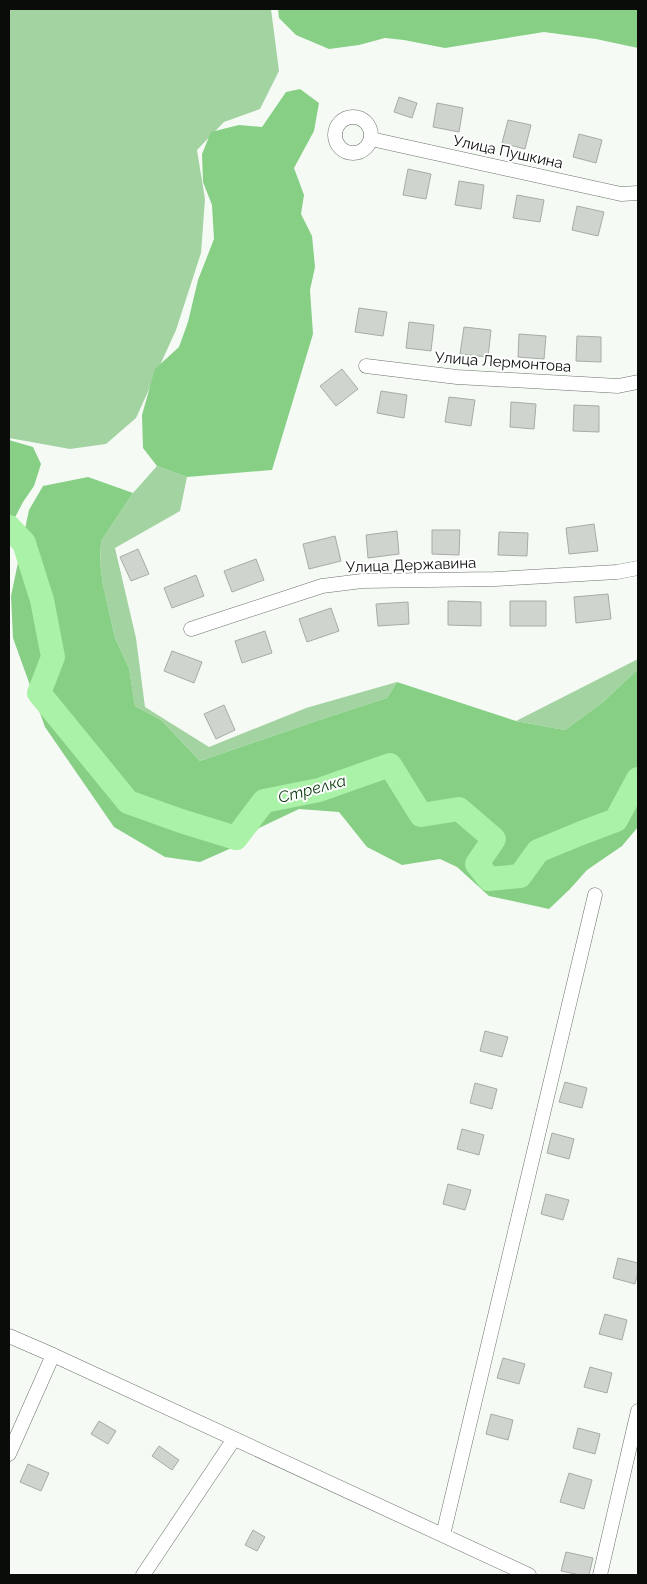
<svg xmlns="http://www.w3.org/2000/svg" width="647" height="1584" font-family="Raleway,sans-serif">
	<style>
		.green { fill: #a4d3a2 }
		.forest { fill: #86cf85 }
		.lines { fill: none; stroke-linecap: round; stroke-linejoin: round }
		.river { stroke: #a9f2a7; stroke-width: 24 }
		.building { fill: #cfd4cf; stroke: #a7aca7 }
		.minor-casing { stroke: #6d716c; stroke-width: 15 }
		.minor { stroke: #fff; stroke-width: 14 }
		.labels { text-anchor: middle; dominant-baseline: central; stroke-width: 4; stroke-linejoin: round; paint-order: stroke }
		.street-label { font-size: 15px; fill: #0a0c0a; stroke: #fff }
		.water-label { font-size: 16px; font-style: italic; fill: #083c0c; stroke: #fff }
	</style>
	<rect width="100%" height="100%" fill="#f5faf5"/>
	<path class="green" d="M9 9H271L279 71 260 109 224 122 197 150 205 199 201 253 176 330 136 418 106 444 70 449 9 438Z
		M157 466 187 477 180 511 115 548 136 638 145 707 209 747 306 708 397 682 387 698 325 718 200 761 161 720 135 706 129 668 115 638 103 585 100 563 101 541 133 493Z
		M638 659V669L603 702 565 730 516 721Z"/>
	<path class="forest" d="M278 9H638V48L596 39 544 32 445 48 404 40 385 38 359 45 329 49 296 35 279 18Z
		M300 89 319 103 314 131 294 168 304 195 301 214 312 236 315 267 310 290 313 334 272 470 187 477 157 466 143 448 142 415 155 369 179 347 188 322 198 280 214 239 212 205 203 182 202 154 211 132 239 125 262 127 286 92Z
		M9 440 33 447 41 464 34 486 23 502 9 529Z
		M88 477 133 493 101 541 100 563 103 585 115 638 129 668 135 706 161 720 200 761 325 718 387 698 397 682 516 721 565 730 603 702 638 669V827L622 846 587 870 569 890 549 909 489 896 457 867 440 859 402 865 367 847 339 812 299 809 259 828 245 842 200 862 165 857 114 827 45 727 13 638 11 596 29 510 43 486Z"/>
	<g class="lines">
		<path class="river" d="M9 527 24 543 42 600 53 657 39 693 128 802 181 821 236 838 264 801 319 790 390 765 421 815 459 809 494 839 477 864 489 879 520 876 538 851 579 834 616 820 638 779"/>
	</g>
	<path class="building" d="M399 97 417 103 412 118 394 112Z
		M437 103 463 108 459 132 433 127Z
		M508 120 531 125 525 149 502 143Z
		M579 134 602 140 596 163 573 157Z
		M408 169 431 174 426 199 403 195Z
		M459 181 484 185 481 209 455 205Z
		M517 195 544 200 540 222 513 218Z
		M577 206 604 212 598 236 572 230Z
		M359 308 387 312 383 336 355 332Z
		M409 322 434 325 431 351 406 348Z
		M464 327 491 330 488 357 460 354Z
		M519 334 546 336 544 359 518 357Z
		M577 336 601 337V362L576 361Z
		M342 369 358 389 336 406 320 386Z
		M381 391 407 395 404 418 377 413Z
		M449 397 475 400 471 426 445 422Z
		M511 402 536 404 534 429 510 427Z
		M574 405 599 406V432L573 431Z
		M594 524 598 551 569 554 566 528Z
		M432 530H460L459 555 432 554Z
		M397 531 399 554 368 558 366 535Z
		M499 532 528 533 527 556 498 555Z
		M335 536 341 561 309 569 303 544Z
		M138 549 149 574 131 581 120 557Z
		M256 559 264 580 232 592 224 571Z
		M196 575 204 596 172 608 164 588Z
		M608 594 611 619 576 623 574 597Z
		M448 601 481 602V626L448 625Z
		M510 601H546V626H510Z
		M408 602 409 624 378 626 376 604Z
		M331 608 339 631 307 642 299 619Z
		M265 631 272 653 242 663 235 641Z
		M172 651 202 662 194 683 164 671Z
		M224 705 235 730 216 739 204 714Z
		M485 1031 508 1037 502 1057 480 1051Z
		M565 1082 587 1088 582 1108 559 1102Z
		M475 1083 497 1089 492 1109 470 1103Z
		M462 1129 484 1135 479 1155 457 1149Z
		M552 1133 574 1139 569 1159 547 1153Z
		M448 1184 471 1190 465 1210 443 1204Z
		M546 1194 569 1200 563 1220 541 1214Z
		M618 1258 638 1263V1272L635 1284 613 1278Z
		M605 1314 627 1320 622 1340 599 1334Z
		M503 1358 525 1364 519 1384 497 1378Z
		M590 1367 612 1373 607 1393 584 1387Z
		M491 1414 513 1420 508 1440 486 1434Z
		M99 1421 116 1431 108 1444 91 1434Z
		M578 1428 600 1434 595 1454 573 1448Z
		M159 1446 179 1460 172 1470 152 1456Z
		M28 1464 49 1473 41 1491 20 1482Z
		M569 1473 592 1480 584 1509 560 1502Z
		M253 1530 265 1537 257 1551 245 1545Z
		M566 1552 593 1558 589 1575H580L561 1571Z"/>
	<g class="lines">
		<defs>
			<path id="minor" d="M335 135a18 18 0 1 1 36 0a18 18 0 1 1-36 0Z
				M371 139 621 194 638 193
				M366 366 457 377 618 386 638 382
				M191 629 322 586 362 581 495 579 617 572 638 568
				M9 1336 53 1355 529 1575
				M9 1454 53 1355
				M443 1535 595 895
				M143 1575 234 1439
				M600 1575 638 1411"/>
		</defs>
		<use href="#minor" class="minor-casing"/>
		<use href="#minor" class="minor"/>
	</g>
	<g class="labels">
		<g class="street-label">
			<text transform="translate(508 152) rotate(12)">Улица Пушкина</text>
			<text transform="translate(503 362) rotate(4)">Улица Лермонтова</text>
			<text transform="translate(411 565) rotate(-2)">Улица Державина</text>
		</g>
		<g class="water-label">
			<text transform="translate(312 789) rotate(-15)">Стрелка</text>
		</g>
	</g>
	<rect width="647" height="1584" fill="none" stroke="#0a0c0a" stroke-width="20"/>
</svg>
